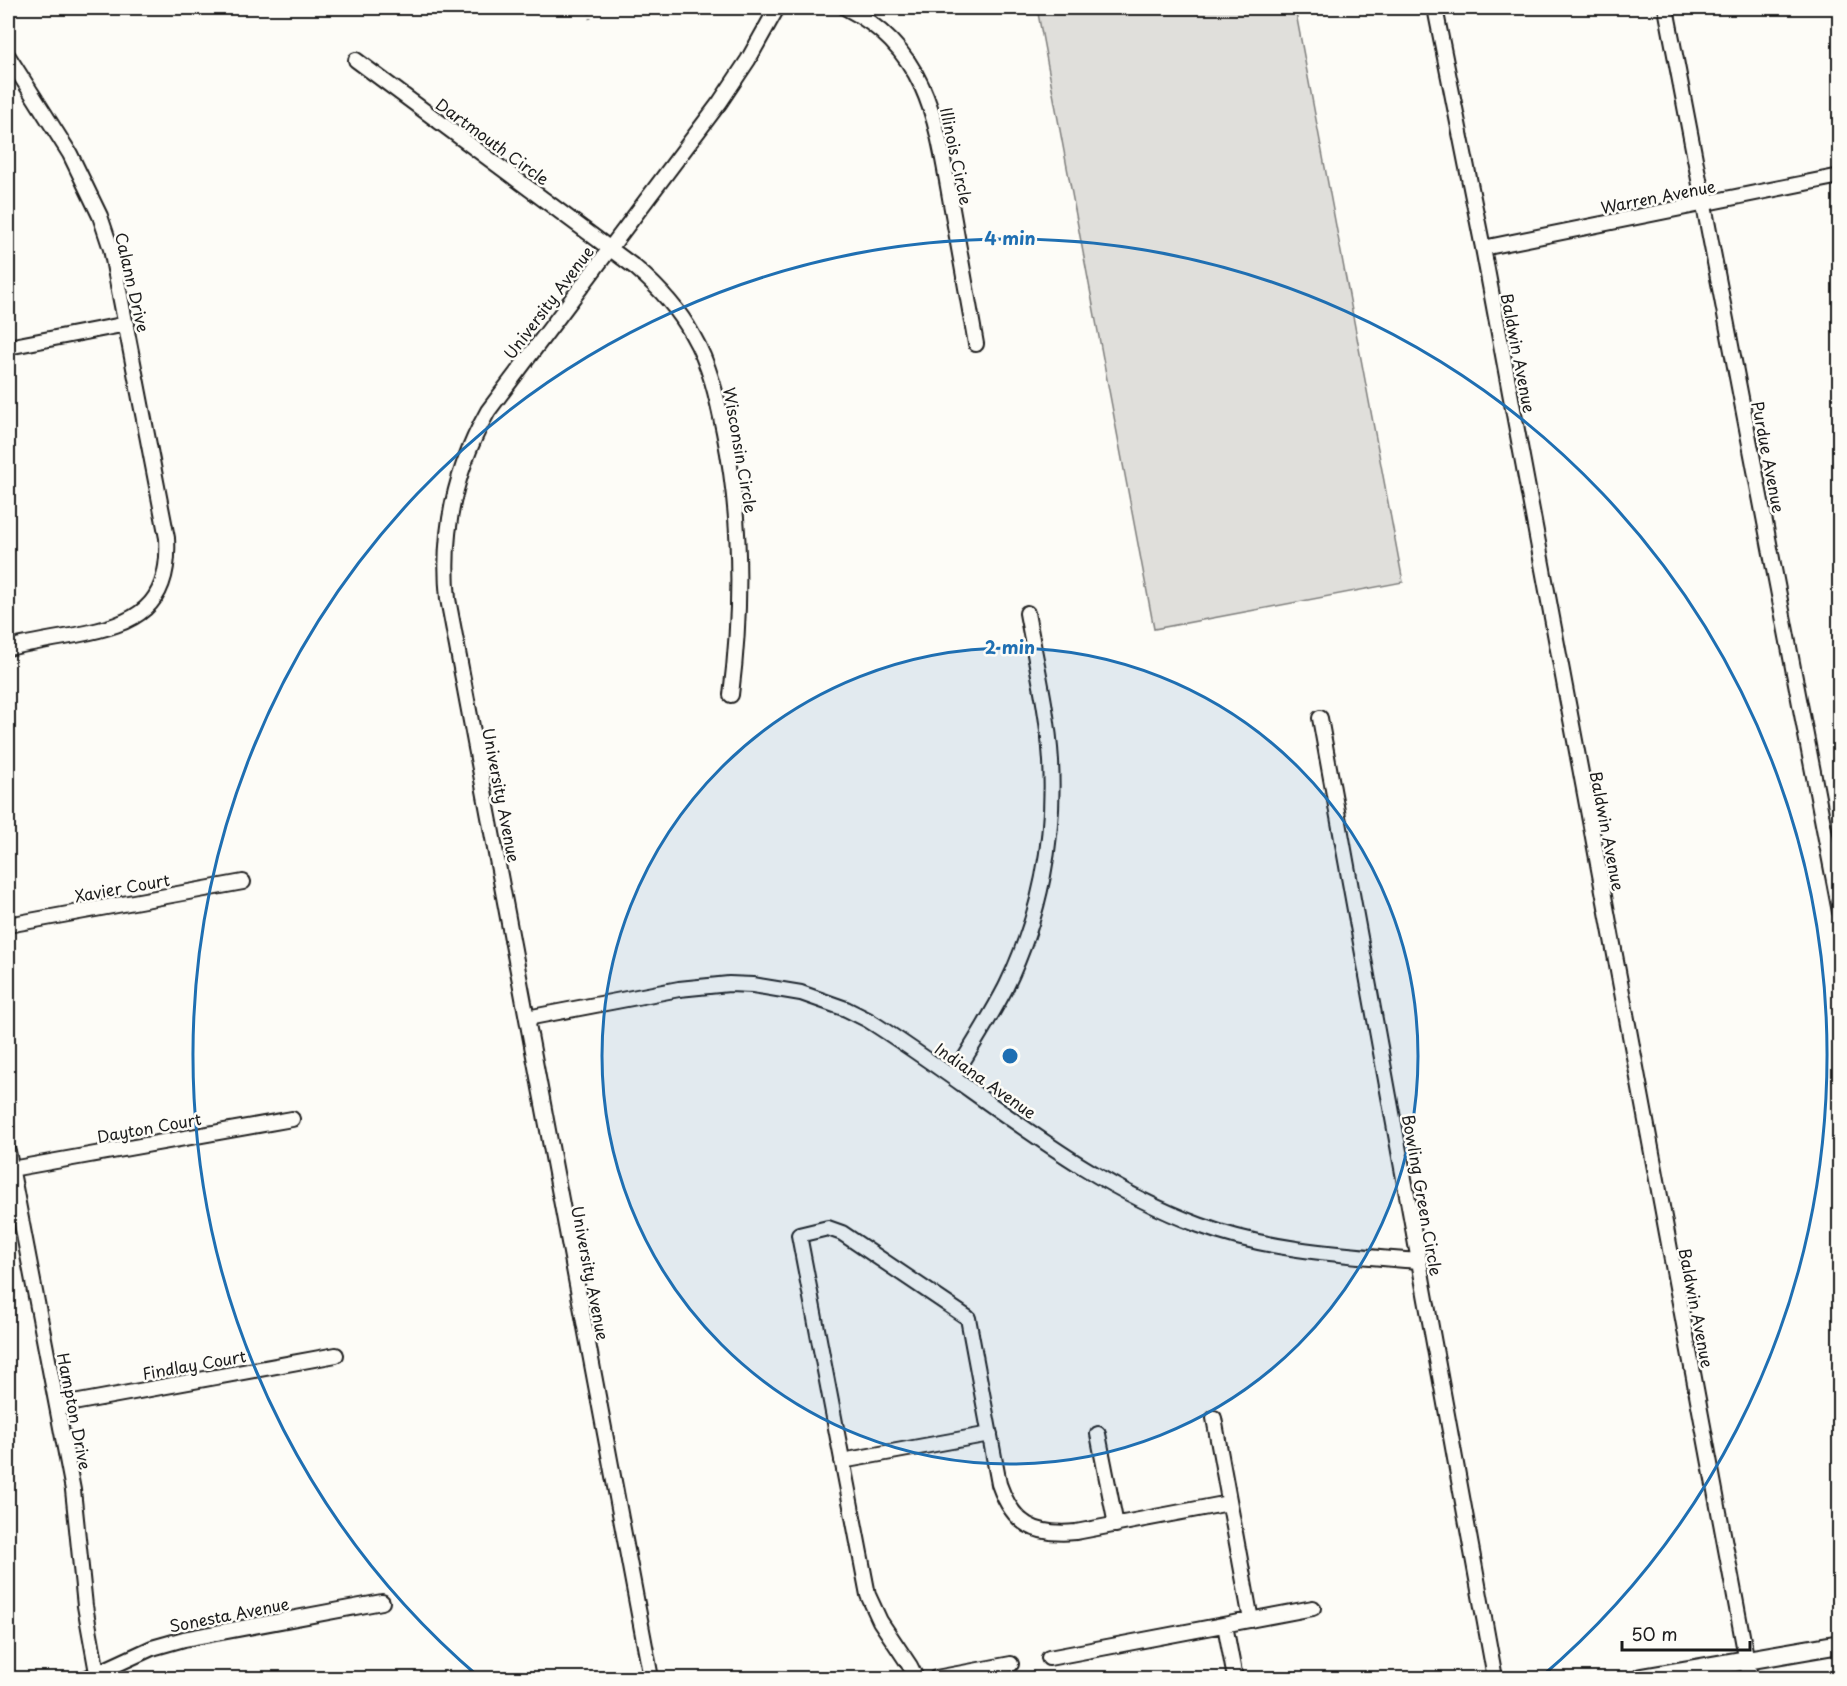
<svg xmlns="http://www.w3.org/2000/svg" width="1847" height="1686" font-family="'Playpen Sans',sans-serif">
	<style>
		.green { fill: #e0dfdb; stroke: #7e7e7c; stroke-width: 1.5 }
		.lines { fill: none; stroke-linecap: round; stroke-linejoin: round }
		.street-casing { stroke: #1c1c1c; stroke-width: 18 }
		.secondary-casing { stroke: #1c1c1c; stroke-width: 22 }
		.path { stroke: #1c1c1c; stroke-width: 3; stroke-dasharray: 6 4.5; stroke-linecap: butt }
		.street { stroke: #fdfcf7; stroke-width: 14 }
		.secondary { stroke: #fdfcf7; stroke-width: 18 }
		.ring { fill: none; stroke: #1f6fb2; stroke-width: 3 }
		.labels { text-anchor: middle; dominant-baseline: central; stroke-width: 5; stroke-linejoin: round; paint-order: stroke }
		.street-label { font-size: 16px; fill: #1c1c1c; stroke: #fdfcf7 }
		.centre { fill: #1f6fb2; stroke: #fdfcf7; stroke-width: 3 }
		.ring-label { font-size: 18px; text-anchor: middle; font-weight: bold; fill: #1f6fb2; stroke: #fdfcf7; stroke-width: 5; stroke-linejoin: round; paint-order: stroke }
	</style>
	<rect width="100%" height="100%" fill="#fdfcf7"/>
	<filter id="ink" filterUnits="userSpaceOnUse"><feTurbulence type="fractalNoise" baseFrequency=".0167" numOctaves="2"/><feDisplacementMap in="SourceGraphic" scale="12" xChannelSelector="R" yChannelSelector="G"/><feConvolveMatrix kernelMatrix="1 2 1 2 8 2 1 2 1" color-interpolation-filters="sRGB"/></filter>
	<g filter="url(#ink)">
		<path class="green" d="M1037 8H1295L1403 582 1154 629Z"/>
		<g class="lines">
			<defs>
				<path id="street" d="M846 8C930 51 937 126 952 209 960 254 968 299 976 344
					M1435 8 1483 248 1750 1678
					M1666 8 1840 912
					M8 56 70 154 100 216 111 249 167 538C171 607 136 624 76 635 53 639 30 643 8 648
					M356 60 636 268C658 287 678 308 692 334 710 365 717 397 724 432 742 520 742 607 731 695
					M1483 248 1840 176
					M8 347 127 324
					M1320 718 1495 1678
					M8 925 243 882
					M527 1018 679 989 729 984 753 985 801 993 846 1009 868 1020C978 1089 1077 1180 1199 1225 1269 1251 1344 1255 1418 1261
					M953 1077C971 1048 990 1018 1006 987 1040 917 1055 839 1051 761 1048 712 1036 662 1027 613
					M8 1151 73 1490 85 1606 98 1678
					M11 1169 292 1119
					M57 1406 336 1355
					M1214 1418 1251 1620
					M1098 1434 1116 1525
					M842 1461 990 1434
					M1225 1625 1235 1678
					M1049 1658 1313 1608
					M87 1678 152 1648 184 1639 382 1602
					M651 1678 448 599C441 531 455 470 488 411L720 102 748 60 777 8
					M916 1678 910 1666 880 1621 868 1595 799 1235 828 1228 842 1233 968 1318 999 1484C1013 1524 1034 1536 1076 1532L1229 1503
					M936 1678 1011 1664"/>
				<path id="secondary" d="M1642 1678 1840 1644"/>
			</defs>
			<use href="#street" class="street-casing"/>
			<use href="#secondary" class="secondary-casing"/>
			<path class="path" d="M589 8 590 19"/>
			<use href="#street" class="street"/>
			<use href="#secondary" class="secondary"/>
		</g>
	</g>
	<circle cx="1010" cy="1056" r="408" fill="#1f6fb2" fill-opacity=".12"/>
	<g class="ring">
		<circle cx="1010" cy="1056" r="408"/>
		<path d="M479 1677A817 817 0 1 1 1541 1677"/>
	</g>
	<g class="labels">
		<g class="street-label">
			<text transform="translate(493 141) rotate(36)">Dartmouth Circle</text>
			<text transform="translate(957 156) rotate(78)">Illinois Circle</text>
			<text transform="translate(1658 196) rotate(-11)">Warren Avenue</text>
			<text transform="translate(133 282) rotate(77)">Calann Drive</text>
			<text transform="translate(548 302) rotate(-53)">University Avenue</text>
			<text transform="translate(1519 353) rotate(79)">Baldwin Avenue</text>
			<text transform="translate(741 450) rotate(80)">Wisconsin Circle</text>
			<text transform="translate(1769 457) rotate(79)">Purdue Avenue</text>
			<text transform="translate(502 795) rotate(79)">University Avenue</text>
			<text transform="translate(1608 831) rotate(79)">Baldwin Avenue</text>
			<text transform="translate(122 887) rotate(-10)">Xavier Court</text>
			<text transform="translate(986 1080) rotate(35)">Indiana Avenue</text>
			<text transform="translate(149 1127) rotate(-10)">Dayton Court</text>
			<text transform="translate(1423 1195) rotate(80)">Bowling Green Circle</text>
			<text transform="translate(591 1273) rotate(79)">University Avenue</text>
			<text transform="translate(1697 1308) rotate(79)">Baldwin Avenue</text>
			<text transform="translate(194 1364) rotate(-10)">Findlay Court</text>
			<text transform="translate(75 1411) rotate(79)">Hampton Drive</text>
			<text transform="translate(229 1614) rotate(-11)">Sonesta Avenue</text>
		</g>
	</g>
	<circle cx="1010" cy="1056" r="9" class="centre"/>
	<g class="ring-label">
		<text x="1010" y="245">4 min</text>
		<text x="1010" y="654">2 min</text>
	</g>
	<rect width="1847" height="1686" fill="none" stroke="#fdfcf7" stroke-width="30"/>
	<rect x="15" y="15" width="1817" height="1656" fill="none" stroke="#1c1c1c" stroke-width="2" filter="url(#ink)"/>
	<path d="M1622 1641v9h128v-9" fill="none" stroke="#1c1c1c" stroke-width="3"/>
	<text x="1631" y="1641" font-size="18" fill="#1c1c1c" stroke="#fdfcf7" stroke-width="4.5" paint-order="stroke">50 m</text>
</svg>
